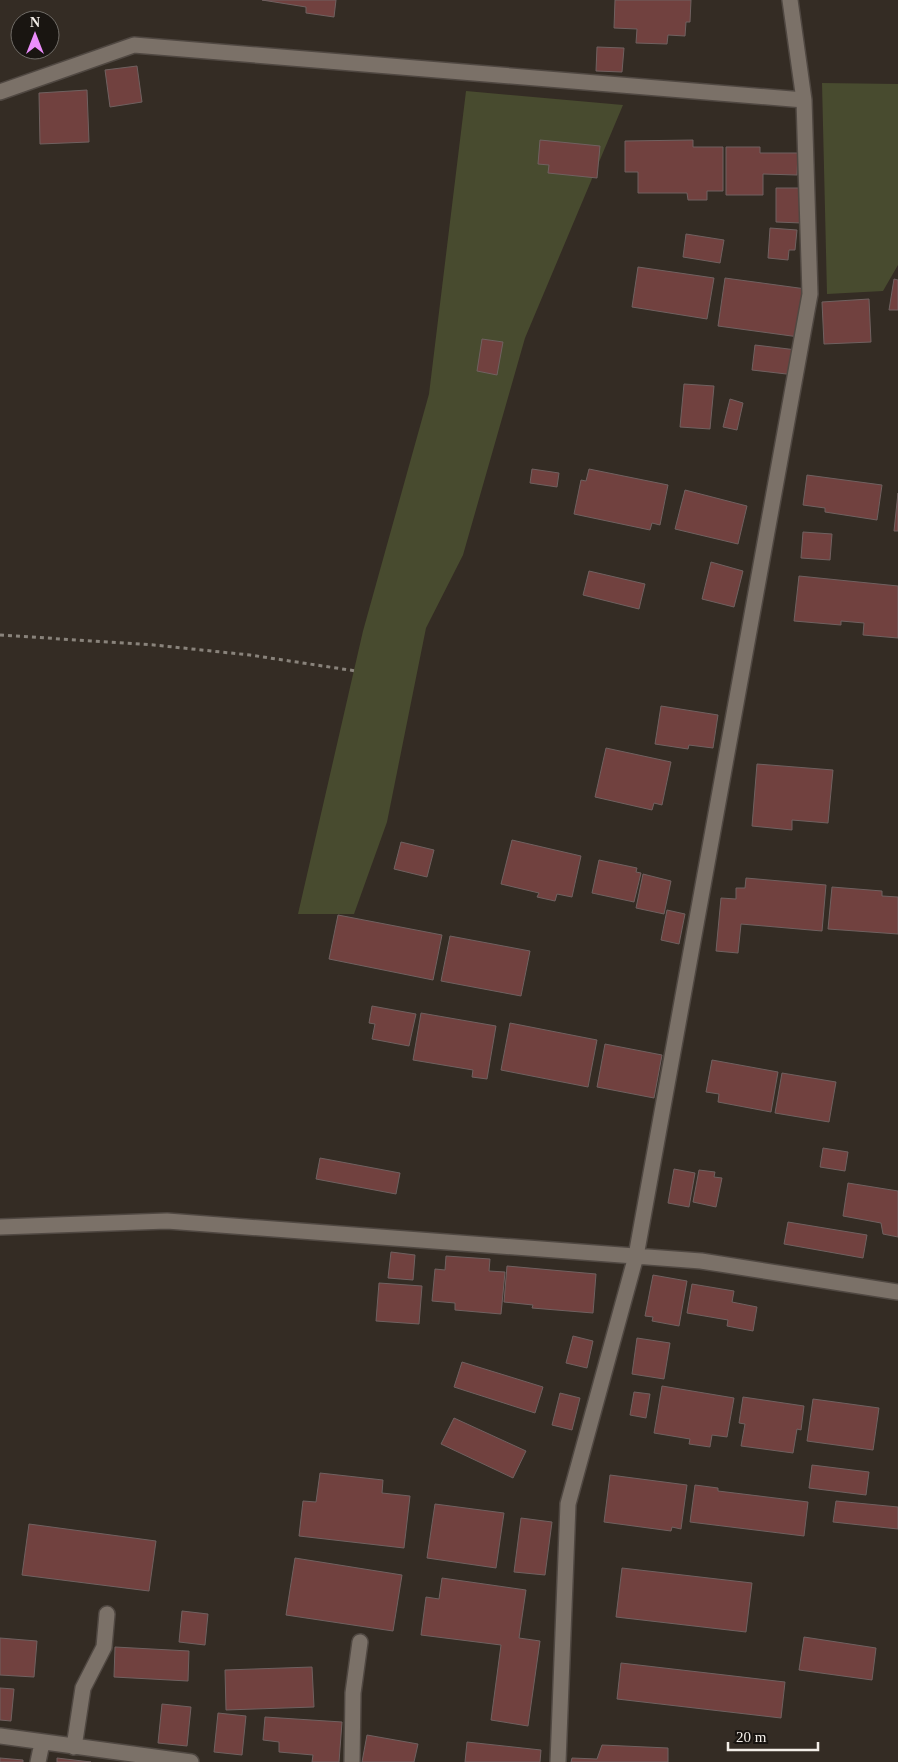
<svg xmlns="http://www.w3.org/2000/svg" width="898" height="1762" font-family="Georgia,serif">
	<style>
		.green { fill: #484b2f }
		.building { fill: #71413f; stroke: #706160 }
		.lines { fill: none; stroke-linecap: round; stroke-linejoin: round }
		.minor-casing { stroke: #504842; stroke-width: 18 }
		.path { stroke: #89837b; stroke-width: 3; stroke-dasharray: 4 4; stroke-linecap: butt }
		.minor { stroke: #7b7168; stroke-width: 15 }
	</style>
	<rect width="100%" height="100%" fill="#342c24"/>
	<path class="green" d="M822 83 898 84V265L883 291 827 294Z
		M466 91 623 105 525 338 463 555 426 628 387 822 354 914H298L363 631 429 394Z"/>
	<path class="building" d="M262 0H336L334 17 306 13V7Z
		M615 0H691L690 22H686L685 36 668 35 667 44 636 43 637 29 614 28Z
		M597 47 624 48 622 72 596 71Z
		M137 66 142 102 110 107 105 70Z
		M87 90 89 142 40 144 39 93Z
		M540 140 600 146 597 178 548 173 549 165 538 164Z
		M693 140V147H723V191H707V200H688L687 193H638V172H625V141Z
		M726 147H760V153H798L797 175 763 174V195H726Z
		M776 188H802V223L776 222Z
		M770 228 797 230 795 250H789L788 260 768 258Z
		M686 234 724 240 720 263 683 257Z
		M638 267 714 278 707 319 632 307Z
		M725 278 806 289 799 337 718 326Z
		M894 279 898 280V310H889Z
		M869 299 871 342 824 344 822 302Z
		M482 339 503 342 497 375 477 371Z
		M755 345 797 350 795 375 752 370Z
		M684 384 714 386 710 429 680 427Z
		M730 399 743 403 737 430 723 427Z
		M532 469 559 473 557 487 530 483Z
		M589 469 668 485 660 525 652 523 650 530 574 514 581 480 586 481Z
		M807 475 882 485 877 520 825 512V508L803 505Z
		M685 490 747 506 738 544 675 529Z
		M898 493V531H894Z
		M803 532 832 534 830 560 801 558Z
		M711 562 743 571 734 607 702 599Z
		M589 571 645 584 639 609 583 595Z
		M799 576 898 586V638L863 635 864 623 841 621V625L794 621Z
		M661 706 718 715 713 748 689 745 688 749 655 744Z
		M606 748 671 762 662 805 654 803 652 810 595 797Z
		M757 764 833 770 828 823 792 820V830L752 826Z
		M512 840 581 856 572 897 557 894 555 901 537 897 539 893 501 884Z
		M401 842 434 850 427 877 394 869Z
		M599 860 637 868 636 872 641 873 634 902 592 893Z
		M643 874 671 881 664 914 636 908Z
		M746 878 826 885 822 931 741 924 738 953 716 951 721 898 736 899V888H745Z
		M832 887 882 891V896L898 897V934L828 929Z
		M667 910 685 914 679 944 661 940Z
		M338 915 442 935 433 980 329 959Z
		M450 936 530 951 521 996 441 981Z
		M372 1006 416 1014 409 1046 372 1039 375 1024 369 1023Z
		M421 1013 496 1026 487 1079 472 1077 473 1070 413 1060Z
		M510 1023 597 1040 588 1087 501 1070Z
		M605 1044 662 1055 654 1098 597 1087Z
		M712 1060 778 1072 771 1112 718 1102 719 1094 706 1092Z
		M782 1073 836 1082 829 1122 775 1113Z
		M823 1148 848 1152 845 1171 820 1167Z
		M320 1158 400 1173 396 1194 316 1179Z
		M674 1169 695 1173 689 1207 668 1203Z
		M699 1170 715 1172 714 1177 722 1178 716 1207 693 1202Z
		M848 1183 898 1191V1237L883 1234 881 1223 843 1216Z
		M788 1222 867 1235 863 1258 784 1244Z
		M391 1252 415 1255 413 1280 388 1278Z
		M446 1256 490 1259 489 1271 505 1272 501 1314 455 1310V1303L432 1301 435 1269 445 1270Z
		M507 1266 596 1274 593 1313 532 1308 533 1305 504 1302Z
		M653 1275 687 1281 679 1326 652 1321 653 1317 645 1316Z
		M379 1283 422 1286 419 1324 376 1321Z
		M692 1284 734 1291 732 1302 757 1307 753 1331 727 1326 728 1320 687 1313Z
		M573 1336 593 1341 587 1368 566 1363Z
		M637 1338 670 1343 664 1379 632 1374Z
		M462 1362 543 1387 535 1413 454 1387Z
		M662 1386 734 1398 727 1437 712 1435 710 1447 689 1444 690 1439 654 1433Z
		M634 1392 650 1394 646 1418 630 1415Z
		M560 1393 580 1398 572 1430 552 1425Z
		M743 1397 804 1406 801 1430 797 1429 793 1453 741 1446 745 1424 739 1423Z
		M813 1399 879 1408 873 1450 807 1441Z
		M454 1418 526 1451 513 1478 441 1444Z
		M812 1465 869 1472 866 1495 809 1488Z
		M320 1473 383 1480 382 1493 410 1496 404 1548 299 1536 303 1501 316 1502Z
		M610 1475 687 1485 681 1529 672 1527 671 1531 604 1522Z
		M695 1485 718 1488V1491L808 1502 804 1536 690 1522Z
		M836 1501 898 1507V1529L833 1522Z
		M435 1504 504 1513 496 1568 427 1558Z
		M521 1518 552 1522 545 1575 514 1572Z
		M29 1524 156 1541 149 1591 22 1575Z
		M295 1558 402 1575 393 1631 286 1615Z
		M622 1568 752 1583 746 1632 616 1617Z
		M442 1578 526 1590 519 1638 540 1641 528 1726 491 1720 501 1645 421 1635 426 1597 439 1599Z
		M182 1611 208 1614 205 1645 179 1642Z
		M804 1637 876 1648 872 1680 799 1670Z
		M0 1638 37 1641 34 1677 0 1675Z
		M115 1647 189 1651 188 1681 114 1677Z
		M621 1663 785 1682 781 1718 617 1699Z
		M312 1667 314 1707 226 1710 225 1670Z
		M0 1688 14 1689 11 1721 0 1720Z
		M162 1704 191 1707 187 1746 158 1743Z
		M218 1713 246 1716 242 1755 214 1752Z
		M265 1717 342 1722 339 1762H312L313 1755 279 1752V1742L263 1740Z
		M367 1735 418 1744 414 1762H362Z
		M467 1742 541 1750 540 1762H465Z
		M602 1745 668 1748V1762H571L572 1758 597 1759Z
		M0 1758 23 1760V1762H0Z
		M57 1758 91 1762H57Z"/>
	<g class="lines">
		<defs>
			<path id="minor" d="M0 92 134 45 804 100
				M0 1227 167 1221 701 1261 898 1292
				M0 1736 191 1762
				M74 1747 83 1688 104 1647 107 1614
				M38 1762 42 1743
				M352 1762 353 1693 360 1642
				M558 1762 568 1504 636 1256 810 294 804 100 790 0"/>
		</defs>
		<use href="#minor" class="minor-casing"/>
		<path class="path" d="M0 635 154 645 250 655 356 671"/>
		<use href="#minor" class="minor"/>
	</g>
	<g transform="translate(35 35)"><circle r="24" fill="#191511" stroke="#706c67"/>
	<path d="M0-4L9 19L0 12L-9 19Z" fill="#eb8dfb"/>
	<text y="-8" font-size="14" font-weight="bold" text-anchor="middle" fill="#f3eee8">N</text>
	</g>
	<path d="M728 1742v8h90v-8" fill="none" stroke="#f3eee8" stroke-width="2.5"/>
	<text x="736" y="1742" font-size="15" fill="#f3eee8" stroke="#191511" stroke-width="4" paint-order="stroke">20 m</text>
</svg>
